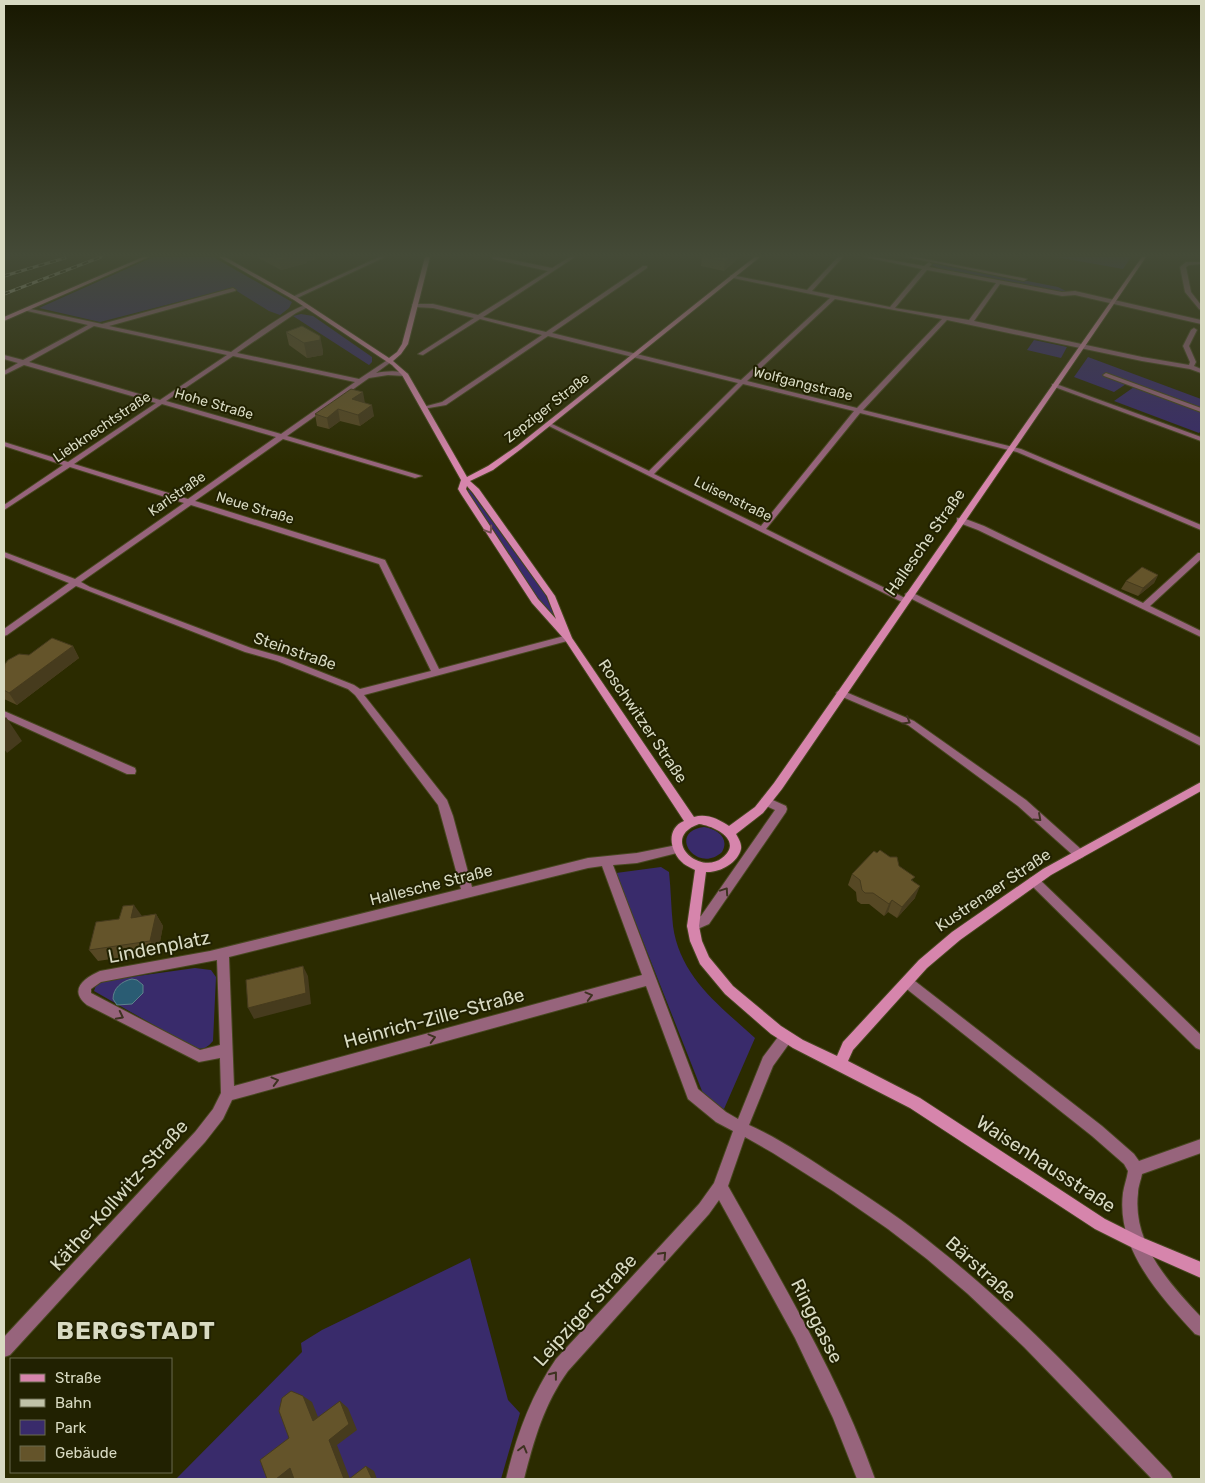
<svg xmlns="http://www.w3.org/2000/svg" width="1205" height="1483" font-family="Rubik,sans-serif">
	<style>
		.green { fill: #392b6b }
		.water { fill: #2a5c73; stroke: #5e828b }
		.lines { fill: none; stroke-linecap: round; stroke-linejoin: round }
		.street-casing { stroke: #47471f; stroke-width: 2 }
		.secondary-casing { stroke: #47471f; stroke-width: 2 }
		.street { fill: #97647c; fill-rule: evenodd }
		.secondary { fill: #d685ac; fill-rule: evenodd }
		.rail-casing { stroke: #c0c2a8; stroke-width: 3 }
		.rail { stroke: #212101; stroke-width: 2; stroke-dasharray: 6; stroke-linecap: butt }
		.wall { fill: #564824 }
		.shaded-wall { fill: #463b1d }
		.building { fill: #64542a; stroke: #463b1d }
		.oneway { stroke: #724e4e }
		.oneway2 { stroke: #3e3220 }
		.labels { text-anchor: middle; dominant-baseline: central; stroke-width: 4; stroke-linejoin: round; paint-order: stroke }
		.far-street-label { font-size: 14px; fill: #d8dac2; stroke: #212101 }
		.street-label { font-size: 16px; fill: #d8dac2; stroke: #212101 }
		.near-street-label { font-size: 19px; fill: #d8dac2; stroke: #212101 }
		.near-district-label { font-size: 25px; font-weight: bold; letter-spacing: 1px; fill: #d8dac2; stroke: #212101 }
	</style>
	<rect width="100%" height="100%" fill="#2b2b00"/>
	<path class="green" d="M153 257H213L292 302 289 308 280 315 269 311 232 288 100 322 39 308Z
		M1056 257H1131L1123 269Z
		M935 263 1058 287 1068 292 1062 293 941 269 931 265Z
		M301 314 313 316 372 357V362L369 365 293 316Z
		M1034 340 1067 347 1061 358 1027 350Z
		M1088 357 1201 399V408L1129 382 1114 392 1074 377Z
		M1134 387 1201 412V431L1199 433 1114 401Z
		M469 489 545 594 556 619 538 601 467 492Z
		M704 827C717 829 730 838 722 852 697 875 666 832 704 827Z
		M661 867 669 872C671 890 671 908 673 926 680 977 720 1006 755 1038L724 1109 715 1106 704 1096 616 873Z
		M195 968 211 970 216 977 213 1041C207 1048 203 1050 194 1048L94 991 96 985 102 981Z
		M470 1258 508 1400 520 1413 501 1479H176L302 1352 301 1343 322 1330Z"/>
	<path class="water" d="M132 979 137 980 143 985V993L132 1004 117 1005 113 999C113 988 122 981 132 979Z"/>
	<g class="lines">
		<defs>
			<path id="street" d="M379 257H385L295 299 290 298Z
				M491 257H498L552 268 570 257H575L483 317 546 332 643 266H647V268L552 333 741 380 830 298 733 278 730 276 731 275 807 290 838 257H843L812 291 890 307 922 269 865 257H874L924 266 929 262 932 264 929 267 1062 292 1075 291 1201 320V324L1075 295 1062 296 1000 284 974 321 1142 357 1189 365 1190 362 1183 346 1191 330 1194 328 1197 330 1189 346 1196 362 1194 366 1201 369V373L1190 369 1142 361 947 320 863 410 1021 449 1201 525V530L1017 452 860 413 766 529 909 600 908 602H902L545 424 550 423 649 471 738 383 548 336 446 405 423 409V407L442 402 542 335 480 319 423 355 418 354 474 318 433 308 415 307 412 305 413 304H433L478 315 548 271 493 259ZM927 270 996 283 969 320 895 308ZM835 299 942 319 857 408 747 381ZM743 384 854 411 761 526 654 474Z
				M906 257H915L1027 279 1024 281Z
				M1186 262H1201V264L1189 265 1186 267 1191 292 1201 305V310L1199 309 1185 292 1180 267Z
				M233 288 236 290 235 291 109 326 231 352C245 342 294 305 308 305V307L296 313 237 353 359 379 389 359 392 361 391 362 376 373C386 371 399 370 408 374L405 376 388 375 369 378 287 436 422 476 415 478 283 439 195 501 385 560 439 669 568 635 572 638 571 640 364 695 447 800 453 816 472 887 588 858 637 853 677 845 681 846 683 849 681 852 637 863 613 865 698 1089 726 1112 738 1119 763 1057 781 1033 786 1031 791 1033 792 1037 791 1041 773 1066 749 1125C780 1139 808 1158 837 1177 871 1199 905 1221 936 1247 1021 1314 1095 1395 1170 1473L1173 1479H1152L1024 1347 968 1294 927 1259 888 1229 833 1191 773 1153 745 1137 728 1186C781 1281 839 1376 875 1479H857L833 1418 795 1338 719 1200 709 1214 568 1371C544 1404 534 1440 524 1479H506C516 1437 531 1395 556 1359L699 1204 714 1183 733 1131 716 1122 688 1099 646 986 232 1100 223 1119 205 1142 10 1355 4 1357V1337L195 1132 213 1109 221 1093 220 1058 199 1062 87 1005C68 990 84 978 100 971L210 951 461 889 438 805 355 695 348 689 277 661 245 652 76 586 7 635 4 636V629L69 583 4 557V552L75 579 184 503 70 467 4 510V505L63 465 4 446V442L68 462 156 403 24 365 4 375V371L18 363 4 359V355L23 360 88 325 23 310 26 308 102 324ZM94 326 227 355 160 400 29 362ZM233 356 355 382 281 434 166 401ZM162 404 276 437 188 499 74 464ZM191 505 379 564 431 671 360 689 354 685 283 657 251 648 90 587 81 582ZM602 866 642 975 234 1086 229 957 588 868ZM217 960 220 1045 200 1050 91 993V989L101 982Z
				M1106 373 1201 408V412L1104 376 1103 375Z
				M1052 384H1056L1201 437V441L1052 386Z
				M957 518H963L984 526 1143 603 1198 553H1201V559L1150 606 1201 631V637L978 530 957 522Z
				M909 591 1201 738V746L906 596 905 594Z
				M841 690 914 721 1026 800 1083 851 1085 854 1083 857 1079 859 1075 857 1018 806 908 725 838 695 836 693 838 691Z
				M4 711 135 768 136 771 135 774H127L4 718Z
				M766 797 786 806 787 809 786 812 709 924 693 931 689 930 687 926 689 922 701 916 775 810 762 804 761 801 762 798Z
				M1034 876 1038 878 1201 1035V1050L1196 1048 1030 884 1028 881 1030 878Z
				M907 976 911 978 1102 1126 1134 1154 1139 1161 1201 1139V1153L1142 1174C1141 1180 1138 1187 1138 1193 1132 1243 1169 1283 1201 1317V1336L1195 1334C1160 1296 1116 1249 1123 1193 1124 1186 1127 1178 1128 1171L1124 1164 1092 1136 903 986 901 982 903 978Z"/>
			<path id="secondary" d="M143 257H149L4 321V317Z
				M219 257H225L298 298 389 358 397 352 402 344 425 257H430L408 344 401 354 393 361 408 374 467 477 488 466 517 446 733 274 755 257H760L521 449 493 470 470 481 479 489 555 596 572 638 694 817C706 813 719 819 729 826L755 807 774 783 1142 257H1146L782 789 763 813 736 834C738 838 742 843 741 849 738 863 719 873 706 872L699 926 702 941 709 957 733 986 781 1026 803 1040 837 1056 843 1042 919 960 952 932 1043 869 1201 782V791L1051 875 960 940 927 968 853 1050 848 1061 920 1098 1105 1219 1141 1237 1201 1262V1278L1131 1247 1095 1229 910 1108 793 1048 771 1034 725 994 700 964 690 941 687 926 695 870C691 868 687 866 684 864 670 853 665 829 684 821L565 640 532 603 461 494 458 489 461 480 402 375 392 365 294 300ZM467 486 473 493 547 596 556 619 538 599 469 494 466 489ZM699 824C715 826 744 841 722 858 699 876 659 838 699 824Z"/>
		</defs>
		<use href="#street" class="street-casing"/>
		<use href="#secondary" class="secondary-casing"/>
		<use href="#street" class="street"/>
		<use href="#secondary" class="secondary"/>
		<defs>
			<path id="rail" d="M4 276 65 258
				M4 294 101 257"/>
		</defs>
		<use href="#rail" class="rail-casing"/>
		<use href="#rail" class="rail"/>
	</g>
	<path class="wall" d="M257 257H315L316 259 307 261V263L281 270Z
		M702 257H740L724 271 701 266Z
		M286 332 323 350V355L307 358 289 345Z
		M365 403 374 416 360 426 340 421 329 429 317 426 315 414Z
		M1158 575 1154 583 1138 596 1121 589 1126 581Z
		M73 646 79 658 17 705 4 699V674L29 655Z
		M877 853 890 857 899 866 913 881 915 898 897 918 888 912 884 916 869 904H861L857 901 856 892 848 885 852 874Z
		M156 914 163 926 158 952 98 961 89 950 142 916Z"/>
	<path class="shaded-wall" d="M293 257H315L316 259 307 261V263L281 270 279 260Z
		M730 257H740L724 271 725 261Z
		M320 336 323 350V355L307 358 304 343Z
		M363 392 365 403 352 399Z
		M372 405 374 416 360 426 358 415Z
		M338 409 340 421 329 429 327 418Z
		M1158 575 1154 583 1138 596 1143 588Z
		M73 646 79 658 17 705 9 693Z
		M6 717 22 741 7 753 4 749V719Z
		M920 886 915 898 897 918 902 907Z
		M892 900 888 912 884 916 889 904Z
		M134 905 142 916 131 918Z
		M156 914 163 926 158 952 150 941Z
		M303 966 308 976 311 1004 254 1019 248 1008Z
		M303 1396 312 1402 322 1427 313 1421Z
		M340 1401 348 1408 357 1430 337 1445 350 1479H344L329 1440Z
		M366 1466 374 1471 377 1479H372Z
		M290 1468 300 1472 292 1479H276Z"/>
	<path class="building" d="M272 257H293L279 260Z
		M702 257H730L725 261Z
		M302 326 320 336V340L304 343 286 332Z
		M351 389 363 392 352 399 372 405 358 415 338 409 327 418 315 414Z
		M1142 567 1158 575 1143 588 1126 581Z
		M52 638 73 646 9 693 4 690V679L5 678 4 677 5 664 8 660 19 654 29 655Z
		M880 850 890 857H897L899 866 915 877 911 880 920 886 902 907 892 900 889 904 873 893H865L862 890 860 880 852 874 874 851 877 853Z
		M134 905 131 918 156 914 150 941 89 950 96 922 119 919 123 906Z
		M303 966 306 993 248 1008 246 980Z
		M291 1391 303 1396 313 1421 340 1401 349 1424 329 1440 344 1479H294L290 1468 276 1479H267L260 1460 289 1438 279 1411 282 1398Z
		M366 1466 372 1479H349Z"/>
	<defs><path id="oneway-chevron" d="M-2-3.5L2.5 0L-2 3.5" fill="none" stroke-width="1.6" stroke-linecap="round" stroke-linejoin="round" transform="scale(1.25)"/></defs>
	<use class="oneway" href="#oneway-chevron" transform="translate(489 530) rotate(57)"/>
	<g class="oneway2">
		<use href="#oneway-chevron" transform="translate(907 721) rotate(31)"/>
		<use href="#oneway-chevron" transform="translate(1038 818) rotate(42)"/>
		<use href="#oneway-chevron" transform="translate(725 891) rotate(-56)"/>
		<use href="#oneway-chevron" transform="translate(589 996) rotate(-15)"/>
		<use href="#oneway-chevron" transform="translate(120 1016) rotate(27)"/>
		<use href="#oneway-chevron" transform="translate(432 1038) rotate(-15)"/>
		<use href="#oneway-chevron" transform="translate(275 1081) rotate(-15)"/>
		<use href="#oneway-chevron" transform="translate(663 1255) rotate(-47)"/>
		<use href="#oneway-chevron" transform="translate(554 1375) rotate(-52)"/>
		<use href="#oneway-chevron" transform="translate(523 1449) rotate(-75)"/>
	</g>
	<linearGradient id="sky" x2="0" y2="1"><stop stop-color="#181800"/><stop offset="0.55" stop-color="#444a37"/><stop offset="1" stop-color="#444a37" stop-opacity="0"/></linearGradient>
	<rect width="1205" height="464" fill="url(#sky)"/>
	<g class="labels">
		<g class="far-street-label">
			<text transform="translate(803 384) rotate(14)">Wolfgangstraße</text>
			<text transform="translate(214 404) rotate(16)">Hohe Straße</text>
			<text transform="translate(547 408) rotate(-38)">Zepziger Straße</text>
			<text transform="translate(102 427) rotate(-34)">Liebknechtstraße</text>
			<text transform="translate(177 494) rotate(-35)">Karlstraße</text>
			<text transform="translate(733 499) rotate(26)">Luisenstraße</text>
			<text transform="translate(255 508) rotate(17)">Neue Straße</text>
		</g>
		<g class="street-label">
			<text transform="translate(925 542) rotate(-55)">Hallesche Straße</text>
			<text transform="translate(295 651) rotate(19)">Steinstraße</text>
			<text transform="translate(643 721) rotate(56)">Roschwitzer Straße</text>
			<text transform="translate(431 885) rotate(-14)">Hallesche Straße</text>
			<text transform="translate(993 890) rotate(-34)">Kustrenaer Straße</text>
		</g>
		<g class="near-street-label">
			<text transform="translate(159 947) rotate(-11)">Lindenplatz</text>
			<text transform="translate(434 1018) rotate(-15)">Heinrich-Zille-Straße</text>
			<text transform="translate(1046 1164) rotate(33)">Waisenhausstraße</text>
			<text transform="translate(119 1195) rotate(-48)">Käthe-Kollwitz-Straße</text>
			<text transform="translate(981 1269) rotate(42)">Bärstraße</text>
			<text transform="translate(585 1310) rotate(-48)">Leipziger Straße</text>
			<text transform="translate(817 1321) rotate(63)">Ringgasse</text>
		</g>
		<g class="near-district-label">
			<text x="136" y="1330">BERGSTADT</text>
		</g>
	</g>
	<rect width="1205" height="1483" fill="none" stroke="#d8dac2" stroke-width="10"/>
	<rect x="10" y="1358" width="162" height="115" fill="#212101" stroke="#6a6b4e"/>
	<rect x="20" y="1374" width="25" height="8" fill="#d685ac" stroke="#6a6b4e"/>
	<text x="55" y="1383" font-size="15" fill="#d8dac2">Straße</text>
	<rect x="20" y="1399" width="25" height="8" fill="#c0c2a8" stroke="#6a6b4e"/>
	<text x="55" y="1408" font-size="15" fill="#d8dac2">Bahn</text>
	<rect x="20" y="1420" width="25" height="15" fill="#392b6b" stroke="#6a6b4e"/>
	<text x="55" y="1433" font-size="15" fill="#d8dac2">Park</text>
	<rect x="20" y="1446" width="25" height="15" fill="#64542a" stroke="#6a6b4e"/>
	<text x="55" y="1458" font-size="15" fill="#d8dac2">Gebäude</text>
</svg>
